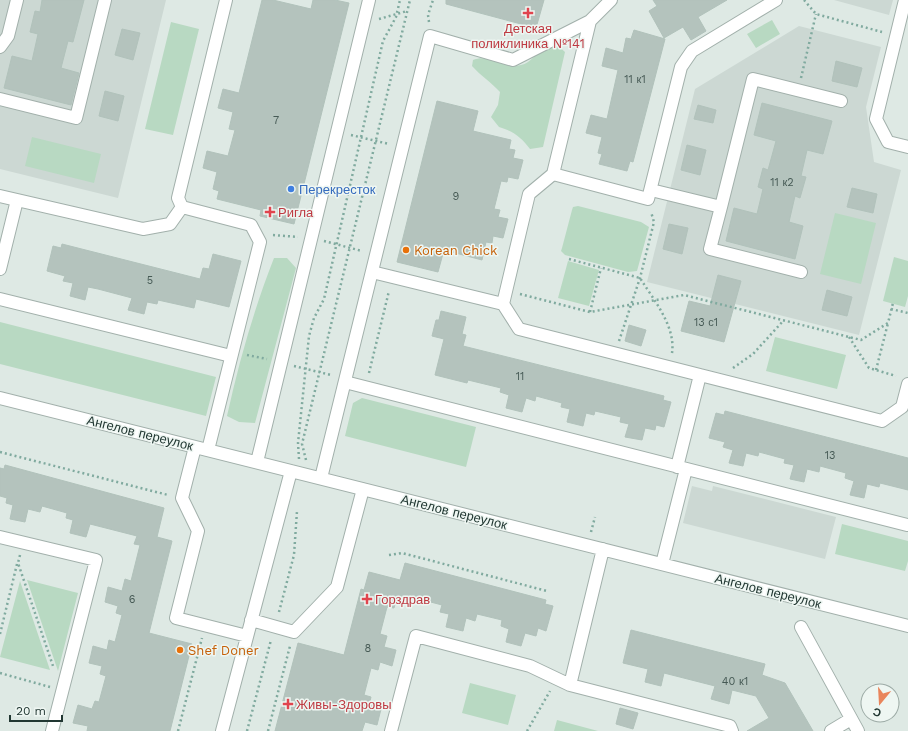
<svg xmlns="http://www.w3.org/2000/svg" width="908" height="731" font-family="'Work Sans',sans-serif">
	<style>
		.built { fill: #ccd8d3 }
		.green { fill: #b8d9c2 }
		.building { fill: #b4c3bd; stroke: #b1c2bb }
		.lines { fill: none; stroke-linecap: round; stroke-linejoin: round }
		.minor-casing { stroke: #a2b0ab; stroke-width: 14 }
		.path { stroke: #80aa9f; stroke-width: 2.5; stroke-dasharray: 2 3; stroke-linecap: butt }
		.minor { stroke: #fff; stroke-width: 12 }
		.health-dot { fill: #e0444e; stroke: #eef6f2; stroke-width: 1.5 }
		.shop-dot { fill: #3f7fe0; stroke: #eef6f2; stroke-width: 1.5 }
		.food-dot { fill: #e8710a; stroke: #eef6f2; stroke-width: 1.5 }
		.labels { text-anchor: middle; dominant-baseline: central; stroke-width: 3; stroke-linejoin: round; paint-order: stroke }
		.number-label { font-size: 11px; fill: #465a55 }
		.health-label { font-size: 13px; fill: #be3a42; stroke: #eef6f2; text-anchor: start }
		.shop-label { font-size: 13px; fill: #366cbe; stroke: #eef6f2; text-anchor: start }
		.food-label { font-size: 13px; fill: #c56008; stroke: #eef6f2; text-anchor: start }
		.street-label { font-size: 13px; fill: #213732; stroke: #eef6f2 }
	</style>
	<rect width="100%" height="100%" fill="#dee9e4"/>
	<path class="built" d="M0 0H166L118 198 0 169Z
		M834 0H893L889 15Z
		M799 26 881 47 866 107 874 162 901 170 859 335 647 282 695 89Z
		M692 486 712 491 713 486 836 517 825 559 683 523Z"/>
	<path class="green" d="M772 20 780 34 756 48 747 34Z
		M171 22 199 29 173 135 145 129Z
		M555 43 565 52 543 147 530 149C521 137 513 131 499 127L491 117 498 105 500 92C491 82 481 76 472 66L473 60C489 53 505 69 521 65 531 63 536 53 543 48 546 46 551 45 555 43Z
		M32 137 101 154 94 183 25 166Z
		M578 206 641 222 649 227 637 271 628 272 565 255 561 251 562 248 572 210 573 207Z
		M835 213 876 223 861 284 820 274Z
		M894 257 908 261V296L905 307 883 301Z
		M274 258H287L296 268 255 423 239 422 227 416C239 362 254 309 274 258Z
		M568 261 599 270 589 306 558 298Z
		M0 322 216 377 206 416 0 364Z
		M775 337 846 355 837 389 766 371Z
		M362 398 476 427 466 467 345 436 353 403Z
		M842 524 908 541V561L905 571 835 554Z
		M27 580 78 593 58 671Z
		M20 581 50 670 0 657Z
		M470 683 516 695 508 725 462 713Z
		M557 720 598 731H554Z"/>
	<path class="building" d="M42 0H84L73 42 68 41 61 68 79 73 71 105 4 88 12 56 32 61 38 34 30 32 35 11 40 12Z
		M262 0H273L311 9 313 0H335L349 3 294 224 260 216 261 210 217 199 219 191 213 189 217 172 203 168 207 151 228 156 235 130 229 129 233 112 218 108 223 89 239 93Z
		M446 0H544L536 28 446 4Z
		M653 0H727L698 17 706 31 691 40 683 27 664 38 649 11 657 6Z
		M122 29 140 33 133 60 115 55Z
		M634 30 665 39 633 162 630 161 627 171 599 164 602 154 598 153 602 137 586 133 591 115 607 119 618 70 602 66 606 48 623 53 626 38 631 39Z
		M836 61 862 68 857 87 832 81Z
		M105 91 124 96 118 121 99 116Z
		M437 101 478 111 473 131 511 140 509 149 515 150 513 158 523 160 518 179 508 177 507 182 501 181 494 209 500 210 498 217 508 219 503 238 493 236 492 243 486 242 482 260 444 250 438 272 397 262Z
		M762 103 832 121 823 154 807 150 801 176 806 177 800 198 795 196 789 222 803 226 795 259 726 241 734 208 757 214 763 189 758 187 763 168 768 170 776 141 754 135Z
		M698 105 716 110 713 123 694 119Z
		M687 145 706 150 700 175 681 170Z
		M852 188 877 194 873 213 847 207Z
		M669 224 688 228 682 254 663 249Z
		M62 244 200 279 203 268 209 269 213 254 241 261 229 307 196 299 194 308 158 300 157 304 147 302 144 314 128 310 132 298 98 289 88 287 85 300 70 296 73 283 63 281 65 276 47 271 53 246 61 248Z
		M718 275 741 281 724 342 681 331 689 301 710 306Z
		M827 290 852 297 847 316 822 310Z
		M441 311 466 317 462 334 466 335 463 346 664 396 663 400 671 402 664 427 656 425 655 430 645 428 642 440 625 437 629 424 620 422 621 417 595 411 594 415 586 413 583 426 567 422 570 409 561 407 562 403 536 396 535 401 526 398 522 412 506 408 509 395 500 392 501 388 468 380 467 383 435 375 444 339 432 336 436 320H439Z
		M629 325 646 330 641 346 625 341Z
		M725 411 908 458V490L880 483 879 487 867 484 864 498 850 495 854 481 845 478 846 473 820 466 819 472 807 469 804 482 790 479 794 465 784 463 785 459 759 452 758 456 746 453 743 466 729 463 733 450 723 447 725 442 709 438 716 413 724 415Z
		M5 465 164 508 157 537 172 541 149 633 192 644 170 731H87L88 726 73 723 78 705 92 709 95 701 99 702 106 676 100 674 102 666 89 663 91 655 93 646 107 650 109 640 115 642 122 615 116 613 118 606 105 602 108 587 122 591 125 579 131 581 140 545 134 544 137 536 90 524 86 537 70 533 73 520 66 518 67 513 42 506 40 512 28 509 25 522 10 519 13 505 6 503 7 498 0 496V468L4 469Z
		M405 563 546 600 545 604 553 606 546 631 538 628 536 636 525 633 521 646 506 642 509 629 501 626 502 620 477 614 475 621 466 618 463 631 446 627 449 614 440 612 442 605 408 596 407 603 396 600 394 608 387 607 380 634 387 636 384 647 396 650 392 666 380 662 378 670 371 668 364 695 371 697 369 705 381 709 377 725 365 722 362 731H275L298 643 344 655 361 589 364 590 369 572 400 580Z
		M631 630 765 664 762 675 785 683 813 731H747L769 718 756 696 732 690 729 704 711 699 715 686 664 673 661 686 645 682 648 669 623 663Z
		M620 708 638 713 633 729 616 724Z"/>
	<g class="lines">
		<defs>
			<path id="minor" d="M611 0 590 21 553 174 529 194 503 304 519 329 700 375 677 467
				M905 0 876 119 888 142 908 147
				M0 47 8 36 17 0
				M0 99 76 118 105 0
				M553 174 648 199 681 67 692 51 776 0
				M651 190 721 207 753 79 841 101
				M0 196 143 229 170 224 182 207
				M721 207 710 249 801 272
				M0 269 17 200
				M372 272 503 304
				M0 299 231 356
				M700 375 882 421 902 407 908 384
				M345 382 907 525
				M0 398 908 626
				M195 447 182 498 198 531 176 618 247 636
				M208 450 260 242 251 225 182 207 178 198 226 0
				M257 462 369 0
				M321 478 430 36 513 60 590 21
				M0 537 96 560 52 731
				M662 564 686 469
				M251 620 294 632 337 587 363 489
				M801 627 858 731
				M570 685 603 549
				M222 731 291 471
				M391 731 416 636 530 666 570 685 730 726 732 731
				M831 731 851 719"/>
		</defs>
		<use href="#minor" class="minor-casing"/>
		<path class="path" d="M804 0 816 14 882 32
			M379 19 407 11
			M429 22 428 15 433 0
			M801 78 816 14
			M351 135 389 144
			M273 235 298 237
			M324 241 362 251
			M569 259 640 278C653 299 676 326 672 353
			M520 294 590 312 684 295 861 340 888 323 893 303
			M891 309 908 313
			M590 312 601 268
			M849 337 869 368 896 376
			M619 341 640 278 654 222 651 212
			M247 355 267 359
			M294 366 331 375
			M733 368 753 354 784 320
			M876 370 888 323
			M369 373 389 291
			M0 452 168 495
			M299 459 298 443 309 336 314 318 324 299 383 41 396 17 400 0
			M306 460 302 444 410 0
			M591 532 595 517
			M20 555 18 563 53 666
			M389 555 402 553 547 591
			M279 612 294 555 297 511
			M0 634 17 564
			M0 673 50 687
			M178 731 202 638
			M247 731 271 640
			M268 731 290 646
			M527 731 550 691"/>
		<use href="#minor" class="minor"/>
	</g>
	<g class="health-dot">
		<path d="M526 7h4v4h4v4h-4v4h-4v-4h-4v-4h4z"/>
		<path d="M268 206h4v4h4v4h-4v4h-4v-4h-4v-4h4z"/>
		<path d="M365 593h4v4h4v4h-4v4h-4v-4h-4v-4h4z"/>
		<path d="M286 698h4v4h4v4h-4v4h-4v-4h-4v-4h4z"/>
	</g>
	<circle class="shop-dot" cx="291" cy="189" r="4"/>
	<g class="food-dot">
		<circle cx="406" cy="250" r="4"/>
		<circle cx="180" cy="650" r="4"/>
	</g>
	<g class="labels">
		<g class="number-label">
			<text x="635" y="79">11 к1</text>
			<text x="276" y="120">7</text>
			<text x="782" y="182">11 к2</text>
			<text x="456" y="196">9</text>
			<text x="150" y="280">5</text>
			<text x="706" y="322">13 с1</text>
			<text x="520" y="376">11</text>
			<text x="830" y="455">13</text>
			<text x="132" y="599">6</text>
			<text x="368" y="648">8</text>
			<text x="735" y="681">40 к1</text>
		</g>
		<g class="health-label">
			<text x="528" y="28" text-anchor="middle">Детская<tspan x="528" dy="15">поликлиника №141</tspan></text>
			<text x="278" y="212">Ригла</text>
			<text x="375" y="599">Горздрав</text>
			<text x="296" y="704">Живы-Здоровы</text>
		</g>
		<g class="shop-label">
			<text x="299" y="189">Перекресток</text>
		</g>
		<g class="food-label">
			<text x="414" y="250">Korean Chick</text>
			<text x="188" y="650">Shef Doner</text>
		</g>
		<g class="street-label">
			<text transform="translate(140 433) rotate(14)">Ангелов переулок</text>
			<text transform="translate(454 512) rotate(14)">Ангелов переулок</text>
			<text transform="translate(768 591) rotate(14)">Ангелов переулок</text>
		</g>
	</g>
	<g transform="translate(880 703) rotate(198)"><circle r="19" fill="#eef6f2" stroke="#9caaa5"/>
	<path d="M0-3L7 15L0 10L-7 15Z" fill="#e9855c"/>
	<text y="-6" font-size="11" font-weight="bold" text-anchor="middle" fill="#213732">С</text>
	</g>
	<path d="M10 715v6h52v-6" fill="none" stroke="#213732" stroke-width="2"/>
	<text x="16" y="715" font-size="12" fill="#213732" stroke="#eef6f2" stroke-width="3" paint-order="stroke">20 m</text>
</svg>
